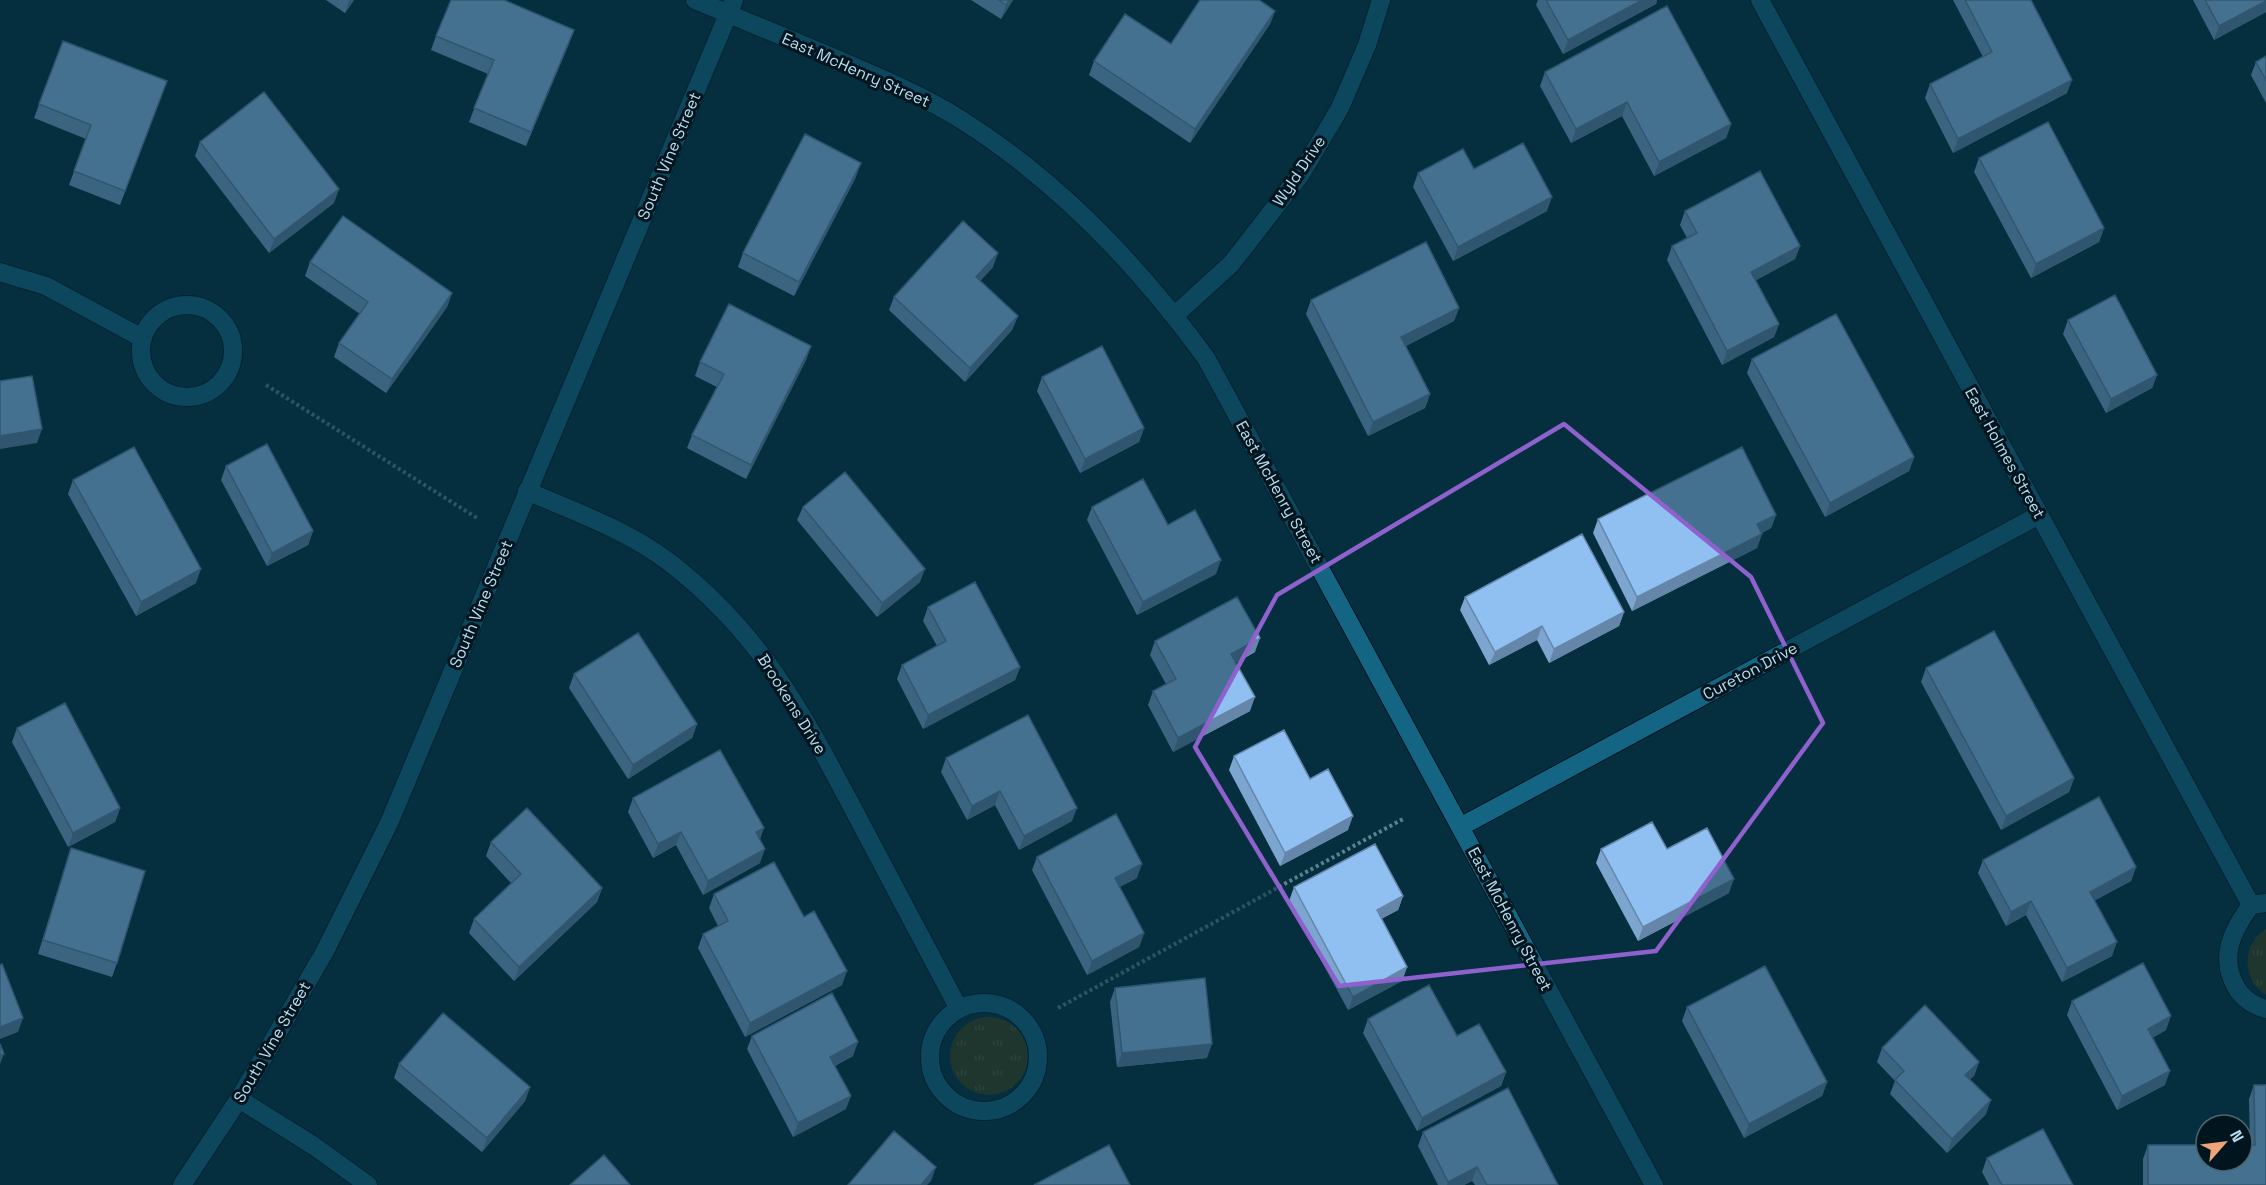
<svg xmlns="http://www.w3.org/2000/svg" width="2266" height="1185" font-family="'Space Grotesk',sans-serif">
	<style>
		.grass { fill: url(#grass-tufts) }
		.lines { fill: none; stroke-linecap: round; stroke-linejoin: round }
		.minor-casing { stroke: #01151f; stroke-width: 20 }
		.path { stroke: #5a8192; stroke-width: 4; stroke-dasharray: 3 3; stroke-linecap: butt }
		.minor { stroke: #146584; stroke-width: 18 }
		.wall { fill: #7ca5d0 }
		.shaded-wall { fill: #6586a9 }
		.building { fill: #90c0f2; stroke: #6586a9; stroke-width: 1.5 }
		.marked { fill: none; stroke: #8e61cd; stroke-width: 4.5; stroke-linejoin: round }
		.labels { text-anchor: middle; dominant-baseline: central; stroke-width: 6; stroke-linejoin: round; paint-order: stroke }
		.street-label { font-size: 16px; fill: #b9dcee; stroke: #01151f }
	</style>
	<defs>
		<pattern id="grass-tufts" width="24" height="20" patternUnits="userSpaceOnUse" patternTransform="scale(1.5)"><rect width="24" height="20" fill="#3f3f19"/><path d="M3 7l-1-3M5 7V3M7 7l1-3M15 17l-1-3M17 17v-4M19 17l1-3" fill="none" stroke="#595a3b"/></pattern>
	</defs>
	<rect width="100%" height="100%" fill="#052f3f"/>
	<path class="grass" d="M2266 929V995C2242 980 2241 944 2266 929Z
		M950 1056a39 39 0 1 1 78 0a39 39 0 1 1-78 0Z"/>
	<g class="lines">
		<defs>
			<path id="minor" d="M695 0C739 18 782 36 825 54 871 74 917 92 960 119 1057 180 1139 266 1206 358L1654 1185
				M1760 0 2251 905
				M0 272 46 286 142 338
				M141 351a46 46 0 1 1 92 0a46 46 0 1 1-92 0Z
				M1175 315 1231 264 1301 174 1340 108 1367 45 1381 0
				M527 491C575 512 627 530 669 562 763 634 805 718 859 820 892 883 925 946 959 1009
				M1460 827 2039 515
				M2266 903 2251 905C2232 931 2219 957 2236 987 2242 998 2254 1006 2266 1009
				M930 1057a54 54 0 1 1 108 0a54 54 0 1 1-108 0Z
				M239 1099 314 1146 368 1185
				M182 1185 239 1099 324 953 389 823 734 0"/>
		</defs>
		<use href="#minor" class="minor-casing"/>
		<path class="path" d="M266 385 477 518
			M1058 1008 1403 819"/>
		<use href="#minor" class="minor"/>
	</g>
	<path class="wall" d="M326 0H354L345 13Z
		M971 0H1013L1001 19Z
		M1538 0H1657L1656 4 1563 54 1536 5Z
		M1953 0H2031L2067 93 1953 153 1925 98 1930 84 1983 57Z
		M2193 0H2266V12L2214 40Z
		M1275 11 1270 24 1190 143 1089 75 1094 61 1171 44Z
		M574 30 526 146 469 122 488 74 431 50 436 36Z
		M63 41 167 81 120 205 69 185 86 139 34 118Z
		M2266 56V103L2251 75 2256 62Z
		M1545 72 1731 124 1726 138 1654 176 1622 116 1571 143 1540 86Z
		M200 142 334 203 269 253 195 156Z
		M1979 158 2104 228 2099 242 2031 278 1974 172Z
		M1474 169 1547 211 1453 261 1413 187 1418 173Z
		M856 177 794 296 738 267 743 253Z
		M1685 211 1800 246 1795 259 1756 280 1779 324 1774 337 1722 365 1667 260 1672 246 1687 238 1680 225Z
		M310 262 452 293 447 307 386 393 334 357 339 343 360 314 305 276Z
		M993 267 980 281 1018 316 1012 330 965 382 889 310 894 297Z
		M1311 300 1459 308 1454 321 1406 346 1430 394 1425 408 1368 436 1306 314Z
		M2068 320 2157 375 2152 388 2106 413 2063 334Z
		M811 346 806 360 746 479 687 448 692 435 717 387 695 376 700 362Z
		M1752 359 1914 457 1909 471 1825 517 1747 373Z
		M1042 377 1144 428 1139 442 1080 473 1037 391Z
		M226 466 313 531 308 545 267 566 221 480Z
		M73 480 196 583 136 616 68 494Z
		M803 507 920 582 877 617 797 520Z
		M1092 507 1168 525 1216 574 1137 615 1087 520Z
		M1776 515 1771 528 1762 533 1757 548 1632 611 1593 533 1598 519Z
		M1465 597 1624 612 1619 626 1549 663 1537 640 1489 665 1460 610Z
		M928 607 1020 667 1015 680 923 729 897 679 902 665 937 646 923 621Z
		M1155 641 1255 652 1236 663 1250 711 1173 752 1148 705 1153 691 1166 684 1150 655Z
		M1926 668 2074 778 2069 792 2001 830 1921 682Z
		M574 674 697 724 692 738 628 779 569 688Z
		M17 728 120 808 115 822 68 847 12 742Z
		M1234 756 1348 830 1280 866 1229 770Z
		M946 758 1072 821 1019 850 995 805 967 820 941 772Z
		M633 798 760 840V863L703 895 676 845 653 858 628 812Z
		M491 842 602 888 597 902 514 981 469 933 474 919 511 883 486 856Z
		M71 848 117 963 112 977 38 954Z
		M1601 849H1667L1729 893 1638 941 1596 863Z
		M1037 857 1137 878 1119 887 1144 933 1139 947 1087 975 1032 870Z
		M1983 860 2136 867 2131 881 2094 900 2112 956 2062 982 2026 915 2006 926 1978 873Z
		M1294 887 1403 896 1398 910 1381 919 1407 967 1402 981 1348 1010 1289 901Z
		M714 894 842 985 745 1037 698 948 703 934 718 926 709 908Z
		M1115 988 1207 1058 1117 1067 1110 1002Z
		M2072 1001 2166 1030 2152 1038 2165 1085 2117 1110 2067 1015Z
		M1687 1007 1827 1082 1822 1096 1744 1138 1682 1021Z
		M1368 1019 1457 1036 1506 1072 1501 1086 1417 1131 1363 1033Z
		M752 1036 853 1056 835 1066 846 1109 793 1137 747 1049Z
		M1882 1048 1979 1062 1974 1076 1970 1079 1986 1114 1947 1153 1890 1094 1895 1081 1877 1062Z
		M399 1064 530 1087 525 1101 482 1152 394 1078Z
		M2254 1085 2266 1185H2143V1159L2148 1145H2250L2249 1099Z
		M1423 1132 1558 1185H1475L1472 1181 1464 1185H1438L1418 1146Z
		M1987 1158 2073 1185H1989L1982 1172Z"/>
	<path class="shaded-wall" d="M349 0H354L345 13Z
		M1009 0H1013L1001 19 1006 5Z
		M1642 0H1657L1656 4 1563 54 1568 40Z
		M2266 1V12L2214 40 2219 26Z
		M1275 11 1270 24 1190 143 1195 129Z
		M574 30 569 44 526 146 531 132Z
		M2072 80 2067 93 1953 153 1958 139Z
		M1627 102 1622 116 1571 143 1576 129Z
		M1731 124 1726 138 1654 176 1659 162Z
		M861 163 856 177 794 296 799 282Z
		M339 189 334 203 269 253 274 239Z
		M1552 197 1547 211 1453 261 1458 247Z
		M2104 228 2099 242 2031 278 2036 264Z
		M1800 246 1795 259 1746 286 1751 272Z
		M998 253 993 267 971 291 976 277Z
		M452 293 447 307 386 393 392 379Z
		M1459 308 1454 321 1396 351 1401 337Z
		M1018 316 1012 330 965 382 970 368Z
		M1779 324 1774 337 1722 365 1727 351Z
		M811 346 806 360 746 479 751 465Z
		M2157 375 2152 388 2106 413 2111 399Z
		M1430 394 1425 408 1368 436 1373 422Z
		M1144 428 1139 442 1080 473 1085 459Z
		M42 429 37 443 0 449V436Z
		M1914 457 1909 471 1825 517 1830 503Z
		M1776 515 1771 528 1752 538 1757 524Z
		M313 531 308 545 267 566 272 553Z
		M1762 534 1757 548 1632 611 1637 597Z
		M1221 560 1216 574 1137 615 1143 602Z
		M201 569 196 583 136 616 141 602Z
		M925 569 920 582 877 617 882 603Z
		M1624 612 1619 626 1549 663 1554 649Z
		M1542 626 1537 640 1489 665 1495 652Z
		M1260 638 1255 652 1226 668 1231 654Z
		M1020 667 1015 680 923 729 928 715Z
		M1255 697 1250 711 1173 752 1178 738Z
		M697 724 692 738 628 779 633 765Z
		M2074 778 2069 792 2001 830 2006 816Z
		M1000 791 995 805 967 820 972 806Z
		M120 808 115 822 68 847 73 833Z
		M1077 808 1072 821 1019 850 1024 836Z
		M1353 816 1348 830 1280 866 1285 853Z
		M764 828 759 842 756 832Z
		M681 832 676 845 653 858 658 844Z
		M765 849 760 863 703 895 708 881Z
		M1142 864 1137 878 1110 892 1115 878Z
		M2136 867 2131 881 2085 906 2090 892Z
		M1734 879 1729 893 1638 941 1643 927Z
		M602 888 597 902 514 981 519 967Z
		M1403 896 1398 910 1372 924 1377 910Z
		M2031 901 2026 915 2006 926 2011 912Z
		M1144 933 1139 947 1087 975 1092 961Z
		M2117 942 2112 956 2062 982 2067 968Z
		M1407 967 1402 981 1348 1010 1353 997Z
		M847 971 842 985 745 1037 750 1023Z
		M2171 1016 2166 1030 2143 1043 2148 1029Z
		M23 1018 18 1032 0 1039V1027Z
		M858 1042 853 1056 825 1071 830 1057Z
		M1212 1044 1207 1058 1117 1067 1122 1053Z
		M4 1054 0 1064V1055Z
		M1979 1062 1974 1076 1960 1088 1965 1075Z
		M2170 1071 2165 1085 2117 1110 2122 1096Z
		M1506 1072 1501 1086 1417 1131 1422 1118Z
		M1827 1082 1822 1096 1744 1138 1749 1124Z
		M530 1087 525 1101 482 1152 487 1138Z
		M851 1096 846 1109 793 1137 798 1123Z
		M1991 1100 1986 1114 1947 1153 1952 1139Z
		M936 1167 931 1181 927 1185H921Z
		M1477 1167 1472 1181 1464 1185H1447L1448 1182Z"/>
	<path class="building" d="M451 0H504L574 30 531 132 474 108 494 60 436 36Z
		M999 0H1009L1006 5Z
		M1200 0H1259L1275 11 1195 129 1094 61 1125 14 1171 44Z
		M1546 0H1642L1568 40Z
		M1965 0H2031L2072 80 1958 139 1930 84 1992 52Z
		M2205 0H2266V1L2219 26Z
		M1667 6 1731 124 1659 162 1627 102 1576 129 1545 72Z
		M63 41 167 81 125 191 74 171 91 125 39 104Z
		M2266 56V80L2256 62Z
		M264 92 339 189 274 239 200 142Z
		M2048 122 2104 228 2036 264 1979 158Z
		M805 134 861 163 799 282 743 253Z
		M1523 143 1552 197 1458 247 1418 173 1463 149 1474 169Z
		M1760 171 1800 246 1751 272 1779 324 1727 351 1672 246 1697 233 1685 211Z
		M343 216 452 293 392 379 339 343 368 302 310 262Z
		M963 221 998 253 976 277 1018 316 970 368 894 297Z
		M1426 242 1459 308 1401 337 1430 394 1373 422 1311 300Z
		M2115 295 2157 375 2111 399 2068 320Z
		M729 304 811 346 751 465 692 435 724 374 700 362Z
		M1836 314 1914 457 1830 503 1752 359Z
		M1102 346 1144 428 1085 459 1042 377Z
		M32 376 42 429 0 436V381Z
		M267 444 313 531 272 553 226 466Z
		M134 447 201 569 141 602 73 480Z
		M1742 447 1776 515 1757 524 1762 534 1637 597 1598 519Z
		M845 472 925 569 882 603 803 507Z
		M1143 479 1168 525 1195 510 1221 560 1143 602 1092 507Z
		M1582 534 1624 612 1554 649 1542 626 1495 652 1465 597Z
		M975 582 1020 667 928 715 902 665 946 641 928 607Z
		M1237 597 1260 638 1231 654 1255 697 1178 738 1153 691 1176 679 1155 641Z
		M1994 631 2074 778 2006 816 1926 668Z
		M638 633 697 724 633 765 574 674Z
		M65 703 120 808 73 833 17 728Z
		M1028 715 1077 808 1024 836 1000 791 972 806 946 758Z
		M1284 730 1310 779 1328 769 1353 816 1285 853 1234 756Z
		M720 750 764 828 756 832 765 849 708 881 681 832 658 844 633 798Z
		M2099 797 2136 867 2090 892 2117 942 2067 968 2031 901 2011 912 1983 860Z
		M527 808 602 888 519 967 474 919 521 874 491 842Z
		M1116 814 1142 864 1115 878 1144 933 1092 961 1037 857Z
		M1652 822 1667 849 1707 828 1734 879 1643 927 1601 849Z
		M1375 844 1403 896 1377 910 1407 967 1353 997 1294 887Z
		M71 848 145 871 117 963 43 940Z
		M774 862 804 917 814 911 847 971 750 1023 703 934 728 921 714 894Z
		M2143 963 2171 1016 2148 1029 2170 1071 2122 1096 2072 1001Z
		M2 964 23 1018 0 1027V965Z
		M1765 966 1827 1082 1749 1124 1687 1007Z
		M1205 978 1212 1044 1122 1053 1115 988Z
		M1429 985 1457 1036 1479 1024 1506 1072 1422 1118 1368 1019Z
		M832 993 858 1042 830 1057 851 1096 798 1123 752 1036Z
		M1925 1005 1979 1062 1965 1075 1991 1100 1952 1139 1895 1080 1904 1071 1882 1048Z
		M443 1013 530 1087 487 1138 399 1064Z
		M0 1044 4 1054 0 1055Z
		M2254 1085H2266V1185H2148V1145H2206V1161H2242V1145H2255Z
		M1508 1088 1558 1185H1487L1477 1167 1448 1182 1423 1132Z
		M2043 1129 2073 1185H2002L1987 1158Z
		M894 1131 936 1167 921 1185H848Z
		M1109 1145 1130 1185H1034Z
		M604 1155 630 1185H570Z"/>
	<path d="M0 0H2266V1185H0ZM1564 424 1751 577 1823 723 1656 951 1339 986 1195 747 1277 595Z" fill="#052f3f" fill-opacity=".55" fill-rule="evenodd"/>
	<path class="marked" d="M1564 424 1751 577 1823 723 1656 951 1339 986 1195 747 1277 595Z"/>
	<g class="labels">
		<g class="street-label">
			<text transform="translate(856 70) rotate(24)">East McHenry Street</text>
			<text transform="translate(669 156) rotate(-67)">South Vine Street</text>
			<text transform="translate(1299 171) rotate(-56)">Wyld Drive</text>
			<text transform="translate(2005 453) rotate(61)">East Holmes Street</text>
			<text transform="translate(1279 492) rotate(61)">East McHenry Street</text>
			<text transform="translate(481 604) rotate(-67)">South Vine Street</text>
			<text transform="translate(1750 671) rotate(-28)">Cureton Drive</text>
			<text transform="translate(792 704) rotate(58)">Brookens Drive</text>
			<text transform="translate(1510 919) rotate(62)">East McHenry Street</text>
			<text transform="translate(272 1042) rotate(-60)">South Vine Street</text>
		</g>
	</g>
	<g transform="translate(2224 1143) rotate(62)"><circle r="28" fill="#01151f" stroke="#4b6572" stroke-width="1.5"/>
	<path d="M0-4.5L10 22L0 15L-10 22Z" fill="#efa378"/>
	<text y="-9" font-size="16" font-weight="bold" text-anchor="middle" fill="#b9dcee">N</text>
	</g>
</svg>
